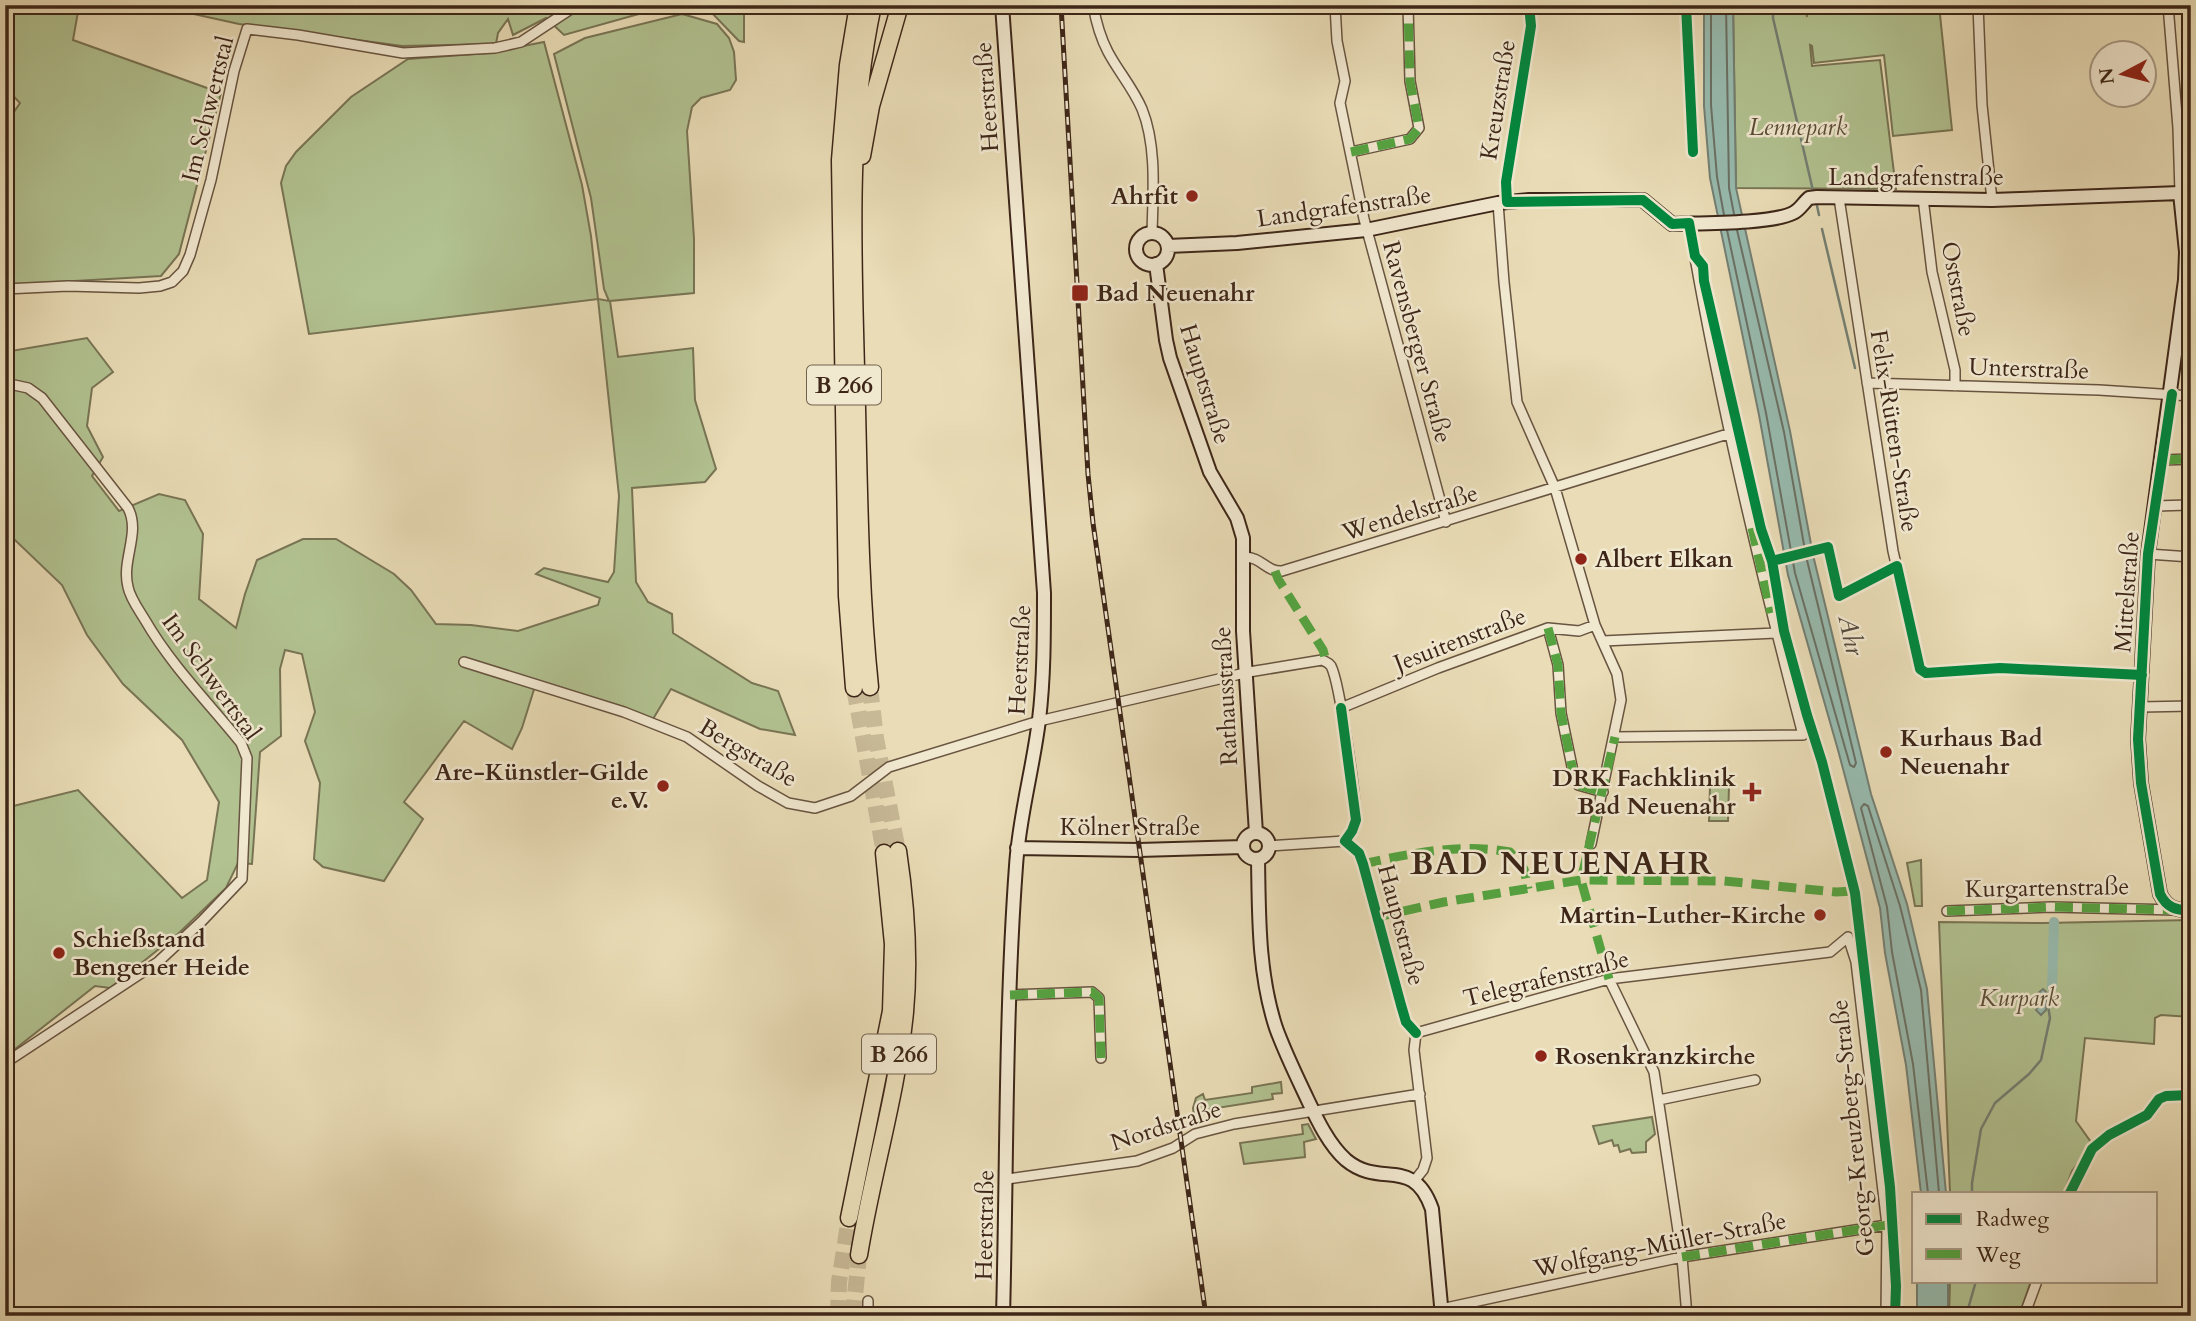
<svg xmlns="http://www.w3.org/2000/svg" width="2196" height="1321" font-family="Cardo,serif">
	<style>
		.green { fill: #b2c291; stroke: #787454; stroke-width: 2 }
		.water { fill: #97bbaf; stroke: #737f73; stroke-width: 2 }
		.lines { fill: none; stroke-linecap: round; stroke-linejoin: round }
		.shore { stroke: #6a7064; stroke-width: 2 }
		.stream { stroke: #737f73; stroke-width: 2.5 }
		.canal { stroke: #97bbaf; stroke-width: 10 }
		.highway-tunnel { stroke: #c7b896; stroke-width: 16; stroke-dasharray: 16 8; stroke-linecap: butt }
		.street-casing { stroke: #685440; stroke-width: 12 }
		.secondary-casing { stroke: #3d2618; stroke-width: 16 }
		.highway-casing { stroke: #3d2618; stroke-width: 19 }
		.street { stroke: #f1e8d0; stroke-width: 9 }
		.secondary { stroke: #f1e8d0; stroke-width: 12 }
		.highway { stroke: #e9dcb6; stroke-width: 16 }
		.rail-casing { stroke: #3d2618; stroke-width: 5 }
		.rail { stroke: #f1e8d0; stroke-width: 2.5; stroke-dasharray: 8; stroke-linecap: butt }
		.quiet { stroke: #54a340; stroke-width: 9; stroke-dasharray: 18 9; stroke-linecap: butt }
		.cycleway-casing { stroke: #f1e8d0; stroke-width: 15 }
		.cycleway { stroke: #00873e; stroke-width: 10 }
		.poi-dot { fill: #8f2418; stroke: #f1e8d0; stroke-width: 2.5 }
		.labels { text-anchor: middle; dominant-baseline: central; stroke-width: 5; stroke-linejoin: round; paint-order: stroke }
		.shield { fill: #f1e8d0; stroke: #73604f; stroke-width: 2 }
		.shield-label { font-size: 23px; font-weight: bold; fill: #3d2618 }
		.street-label { font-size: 24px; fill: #3d2618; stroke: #f1e8d0 }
		.park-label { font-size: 24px; font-style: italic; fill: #5a4d36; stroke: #f1e8d0 }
		.poi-label { font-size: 24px; font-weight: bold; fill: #3d2618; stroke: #f1e8d0; text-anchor: start }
		.water-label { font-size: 26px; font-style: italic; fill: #544b3e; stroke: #f1e8d0 }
		.district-label { font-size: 32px; font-weight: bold; letter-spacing: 2px; fill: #3d2618; stroke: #f1e8d0 }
	</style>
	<rect width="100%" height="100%" fill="#e9dcb6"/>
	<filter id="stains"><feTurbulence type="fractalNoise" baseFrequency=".00286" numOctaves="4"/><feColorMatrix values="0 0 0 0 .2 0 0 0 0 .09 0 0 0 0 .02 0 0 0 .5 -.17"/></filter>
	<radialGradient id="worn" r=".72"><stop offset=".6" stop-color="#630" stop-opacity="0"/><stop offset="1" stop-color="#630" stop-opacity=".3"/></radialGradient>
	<path class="green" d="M5 5 79 6 73 40 221 93 179 254 161 276 5 285V125L20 103 5 87Z
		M190 5H671L564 35 546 18 513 35 508 19 498 33 496 44 402 46 239 24 189 13Z
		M693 5H723L744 9V42L739 41 712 13Z
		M1733 5H1805L1807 17 1806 5H1939L1952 130 1893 136 1884 55 1814 63 1812 46 1810 45 1812 66 1880 60 1896 189 1736 188Z
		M682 14 717 24 729 38 734 52 736 80 730 90 701 98 692 107 687 131 694 239V293L610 301 618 357 693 348 695 400 716 469 705 482 632 488 636 582 648 602 672 614 673 633 752 683 778 691 795 735 760 729 671 689 653 719 536 683 522 728 512 749 464 721 404 802 423 819 384 881 323 867 314 859 320 783 305 741 315 712 302 654 285 650 280 669 281 736 260 752 252 864 238 863 226 888 179 933 110 988 95 986 5 1057V808L78 790 182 898 207 880 219 802 182 740 123 684 87 635 62 585 14 539 5 535V352L87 338 113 372 92 388 87 426 103 457 92 476 119 511 159 494 185 500 203 534 199 599 236 628 245 594 257 560 303 539H336L394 574 411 590 436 624 471 625 518 631 598 605 600 598 536 574 544 568 608 582 614 572 619 496 598 299 309 334 281 183 286 166 296 152 351 97 408 59 488 53 544 42 582 185 591 236 598 299 609 301 604 289 591 198 554 54 585 38Z
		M1710 786H1729L1728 821H1709Z
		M1921 860 1922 906H1915L1907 863Z
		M2191 920V1017L2161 1015 2155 1018 2154 1044 2085 1038 2076 1121 2093 1145 2072 1171 2064 1193H1950L1939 922 2044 923Z
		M1281 1082 1282 1093 1272 1094 1273 1099 1198 1111 1199 1116H1194L1193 1108 1196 1098 1203 1094 1205 1100 1252 1093V1087Z
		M1652 1117 1655 1134 1646 1142V1152L1632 1153 1630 1149 1620 1152 1618 1145 1614 1146 1612 1140 1599 1144 1593 1126Z
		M1308 1124 1316 1139 1304 1142 1305 1157 1244 1164 1240 1143 1303 1134 1302 1125Z
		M1950 1281H2031L2019 1316H1949Z"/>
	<path class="water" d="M1704 5H1733L1736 188 1790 431 1813 555 1871 794 1907 904 1927 989 1946 1193H1921L1906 1065 1885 953 1880 908 1838 750 1788 575 1759 415 1710 178 1704 106Z
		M2043 989 2047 993 2046 1010 2041 1015 2036 1010 2041 1000 2037 994Z
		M1917 1281H1948V1316H1917Z"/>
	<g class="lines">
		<path class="shore" d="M1711 5V105L1717 177 1724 215
			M1726 5 1729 188 1734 214
			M1727 230 1766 413 1795 573 1850 765 1854 767 1856 763 1806 556 1784 432 1737 230
			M1928 1193 1913 1064 1892 952 1887 907 1861 808 1864 804 1868 806 1900 906 1921 990 1939 1193"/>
		<path class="stream" d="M1773 5V18L1814 195
			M1816 201 1819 215
			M1822 229 1855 368
			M1972 1193V1183L1981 1129 1995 1103 2029 1074 2041 1060 2050 1018 2048 1006 2052 987
			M1966 1316 1976 1281"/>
		<path class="canal" d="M2052 987 2054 922"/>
		<path class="highway-tunnel" d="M870 687 876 738 898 851
			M854 688 884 853
			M838 1316 839 1282 849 1218
			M853 1316 859 1255"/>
		<defs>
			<path id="street" d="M1093 5C1096 22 1100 37 1108 52 1118 71 1133 88 1142 109 1157 146 1153 194 1152 233
				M1335 5 1337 41 1345 81 1340 103 1364 219 1446 522
				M1978 5 1982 105 1992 200
				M2168 5 2178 128 2180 193
				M2178 128 2191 131
				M1351 152 1410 139 1419 128 1410 81 1408 5
				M1839 198 1893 551 1920 669 1926 673 2000 668 2142 675
				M1923 198 1932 272 1955 370V386
				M1507 202 1506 182 1531 26 1529 5
				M1498 203 1504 282 1517 402 1555 488 1595 625 1617 674 1621 700 1591 844
				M5 289 68 286 139 288 160 286 172 282 183 271 190 255 211 180 234 71 247 29 298 35 403 53 495 48 521 42 577 5
				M5 383 28 388 42 398 128 508C141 533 121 560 128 587 130 598 139 610 145 620 171 665 208 702 241 743L247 758 242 879 202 921 158 962 5 1063
				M1867 383 2099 390 2191 396
				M2163 460 2191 459
				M2156 506 2188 505
				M2148 554 2191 557
				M1244 557C1262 557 1266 572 1282 571L1731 433
				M1548 628 1558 665 1561 713 1575 781 1578 785 1603 792
				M1603 641 1776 633
				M464 662 624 712 687 737 758 786 788 803 815 808 851 796 889 767 1039 721 1249 672 1322 660C1326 662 1328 662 1331 666 1339 681 1358 804 1355 822 1354 829 1350 835 1345 841
				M2141 707 2191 706
				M1341 708 1438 668 1548 628 1579 631 1595 625
				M1615 737 1803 735C1759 566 1718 396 1689 223
				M1345 841 1359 853 1363 864 1401 1005 1406 1022 1416 1033 1414 1050 1427 1158 1423 1170 1415 1180
				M1268 846 1345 841
				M1947 911 2051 907 2176 910
				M1609 979 1654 1072 1682 1257 1687 1316
				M1010 995 1092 992 1099 998 1101 1058
				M1416 1033 1609 979 1830 952 1848 937 1856 962 1887 1225 1886 1316
				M1659 1100 1755 1080
				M1007 1179 1137 1161 1173 1148 1195 1134 1234 1124 1420 1094
				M2070 1193 2092 1149 2109 1135 2147 1115 2159 1099 2166 1096 2191 1095
				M1441 1309 1682 1257 1887 1225
				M868 1316V1301
				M2024 1316 2037 1281"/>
			<path id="secondary" d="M1002 5 1044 593C1044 636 1044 678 1039 720 1033 769 1019 817 1016 866 1005 1016 1007 1166 1003 1316
				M1136 249a16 16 0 1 1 32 0a16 16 0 1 1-32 0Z
				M1168 246 1237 243 1366 230 1498 203 1529 200H1643L1672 224C1698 223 1772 224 1793 213 1800 210 1803 203 1809 198L1817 197 1992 200 2180 193 2186 252 2185 280 2148 554 2138 739 2141 783 2160 894C2167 908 2176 910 2191 911
				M1156 264 1166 340 1170 358 1210 472 1237 518 1243 538V631L1256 833
				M1243 846a13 13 0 1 1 26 0a13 13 0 1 1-26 0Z
				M1017 848 1139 850 1243 847
				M1258 859C1259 916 1258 973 1276 1028 1284 1050 1294 1071 1304 1092 1315 1115 1327 1143 1346 1160 1381 1189 1413 1155 1432 1209L1442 1316"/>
			<path id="highway" d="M862 156 871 106 900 5
				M870 687C859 581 859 475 856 369 853 247 847 126 873 5
				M854 688 847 596 840 160 848 65 858 5
				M849 1218 891 1011 893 944 884 853
				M859 1255C872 1174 897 1094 905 1012 910 958 906 904 898 851"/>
		</defs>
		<use href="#street" class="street-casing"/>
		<use href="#secondary" class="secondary-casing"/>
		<use href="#highway" class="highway-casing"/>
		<use href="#street" class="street"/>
		<use href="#secondary" class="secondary"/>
		<use href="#highway" class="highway"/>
		<defs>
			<path id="rail" d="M1061 5 1088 474 1093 523 1206 1316"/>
		</defs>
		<use href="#rail" class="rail-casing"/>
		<use href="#rail" class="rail"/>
		<path class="quiet" d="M1351 152 1410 139 1419 128 1410 81 1408 5
			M2163 460 2191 459
			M1752 528 1771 613
			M1275 571 1278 579 1323 650 1326 661
			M1548 628 1558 665 1561 713 1575 781 1578 785 1603 792
			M1363 864C1412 853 1461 843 1510 852L1524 869 1528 889
			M1947 911 2051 907 2174 910
			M1377 917 1444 902 1581 880 1724 881 1836 892 1855 891
			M1609 979 1581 880 1615 737
			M1010 995 1092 992 1099 998 1101 1058
			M1682 1257 1887 1225"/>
		<defs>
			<path id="cycleway" d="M1529 5 1531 26 1506 182 1507 202 1643 200 1672 224 1689 223 1695 256 1703 266 1704 281 1761 529 1772 561 1784 631 1807 715 1822 762 1855 893 1890 1187 1896 1286 1895 1316
				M1686 5 1693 152
				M2172 394 2148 554 2138 739 2141 783 2160 894C2167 908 2176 910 2191 911
				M1772 561 1828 547 1839 596 1897 566 1920 669 1926 673 2000 668 2142 675
				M1341 708 1356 820 1352 831 1345 841 1359 853 1363 864 1401 1005 1406 1022 1416 1033
				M2070 1193 2092 1149 2109 1135 2147 1115 2159 1099 2166 1096 2191 1095"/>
		</defs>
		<use href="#cycleway" class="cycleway-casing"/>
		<use href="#cycleway" class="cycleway"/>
	</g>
	<g class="poi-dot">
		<circle cx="1192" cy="196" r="7"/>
		<rect x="1071" y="284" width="18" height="18" rx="3.5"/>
		<circle cx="1581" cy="559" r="7"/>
		<circle cx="1886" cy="752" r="7"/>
		<circle cx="663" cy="786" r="7"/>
		<path d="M1748.5 781.5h7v7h7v7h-7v7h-7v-7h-7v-7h7z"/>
		<circle cx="1820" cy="915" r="7"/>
		<circle cx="59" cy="953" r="7"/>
		<circle cx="1541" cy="1056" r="7"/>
	</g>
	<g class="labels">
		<g class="shield">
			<rect x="807" y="365.5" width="74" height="39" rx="5"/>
			<rect x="862" y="1034.5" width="74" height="39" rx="5"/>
		</g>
		<g class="shield-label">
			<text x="844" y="385">B 266</text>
			<text x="899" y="1054">B 266</text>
		</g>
		<g class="street-label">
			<text transform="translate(987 97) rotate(-94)">Heerstraße</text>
			<text transform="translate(1498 100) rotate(-81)">Kreuzstraße</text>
			<text transform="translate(208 109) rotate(-76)">Im Schwertstal</text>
			<text x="1916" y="177">Landgrafenstraße</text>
			<text transform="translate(1344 207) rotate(-8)">Landgrafenstraße</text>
			<text transform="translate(1958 289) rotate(79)">Oststraße</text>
			<text transform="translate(1417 342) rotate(75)">Ravensberger Straße</text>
			<text transform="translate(2029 369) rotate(2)">Unterstraße</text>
			<text transform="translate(1205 384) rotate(73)">Hauptstraße</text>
			<text transform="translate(1894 431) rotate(81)">Felix-Rütten-Straße</text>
			<text transform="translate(1410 513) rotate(-17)">Wendelstraße</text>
			<text transform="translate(2127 592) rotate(-86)">Mittelstraße</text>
			<text transform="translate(1460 640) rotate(-21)">Jesuitenstraße</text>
			<text transform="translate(1020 660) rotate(-87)">Heerstraße</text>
			<text transform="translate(211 677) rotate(54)">Im Schwertstal</text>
			<text transform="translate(1226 696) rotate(-93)">Rathausstraße</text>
			<text transform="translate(748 753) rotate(31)">Bergstraße</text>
			<text x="1130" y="827">Kölner Straße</text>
			<text transform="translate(2047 888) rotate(-1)">Kurgartenstraße</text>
			<text transform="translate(1401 925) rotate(75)">Hauptstraße</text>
			<text transform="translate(1546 979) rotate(-14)">Telegrafenstraße</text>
			<text transform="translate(1166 1126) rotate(-18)">Nordstraße</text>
			<text transform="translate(1853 1128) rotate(-96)">Georg-Kreuzberg-Straße</text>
			<text transform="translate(985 1225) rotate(-89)">Heerstraße</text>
			<text transform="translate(1660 1245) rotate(-11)">Wolfgang-Müller-Straße</text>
		</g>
		<g class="park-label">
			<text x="1798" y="127">Lennepark</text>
			<text x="2019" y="998">Kurpark</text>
		</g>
		<g class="poi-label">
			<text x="1178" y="196" text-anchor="end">Ahrfit</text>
			<text x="1096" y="293">Bad Neuenahr</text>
			<text x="1595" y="559">Albert Elkan</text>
			<text x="1900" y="738">Kurhaus Bad<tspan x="1900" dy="28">Neuenahr</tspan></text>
			<text x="649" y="772" text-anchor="end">Are-Künstler-Gilde<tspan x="649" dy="28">e.V.</tspan></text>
			<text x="1736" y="778" text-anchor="end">DRK Fachklinik<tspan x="1736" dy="28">Bad Neuenahr</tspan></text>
			<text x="1806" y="915" text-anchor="end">Martin-Luther-Kirche</text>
			<text x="73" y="939">Schießstand<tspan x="73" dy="28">Bengener Heide</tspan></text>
			<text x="1555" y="1056">Rosenkranzkirche</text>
		</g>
		<g class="water-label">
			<text transform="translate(1851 635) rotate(77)">Ahr</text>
		</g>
		<g class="district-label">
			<text x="1562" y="864">BAD NEUENAHR</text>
		</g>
	</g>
	<rect width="2196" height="1321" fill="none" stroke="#e9dcb6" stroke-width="28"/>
	<rect x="7" y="7" width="2182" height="1307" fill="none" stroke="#3d2618" stroke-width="3.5"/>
	<rect x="14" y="14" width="2168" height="1293" fill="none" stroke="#3d2618" stroke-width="2"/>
	<rect x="1912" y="1192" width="245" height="91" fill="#f1e8d0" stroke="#a99a86" stroke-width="2"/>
	<rect x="1926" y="1214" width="35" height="10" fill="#00873e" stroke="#a99a86" stroke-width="2"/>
	<text x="1976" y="1226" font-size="21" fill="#3d2618">Radweg</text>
	<rect x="1926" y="1249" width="35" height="10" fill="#54a340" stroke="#a99a86" stroke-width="2"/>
	<text x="1976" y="1262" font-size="21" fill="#3d2618">Weg</text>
	<g transform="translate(2123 74) rotate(263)"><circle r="33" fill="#f1e8d0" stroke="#a99a86" stroke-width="2"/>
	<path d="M0-5L12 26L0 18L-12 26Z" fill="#8f2418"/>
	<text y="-10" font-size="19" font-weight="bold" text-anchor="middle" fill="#3d2618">N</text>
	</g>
	<rect width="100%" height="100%" filter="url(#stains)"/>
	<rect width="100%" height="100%" fill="url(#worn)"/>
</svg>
